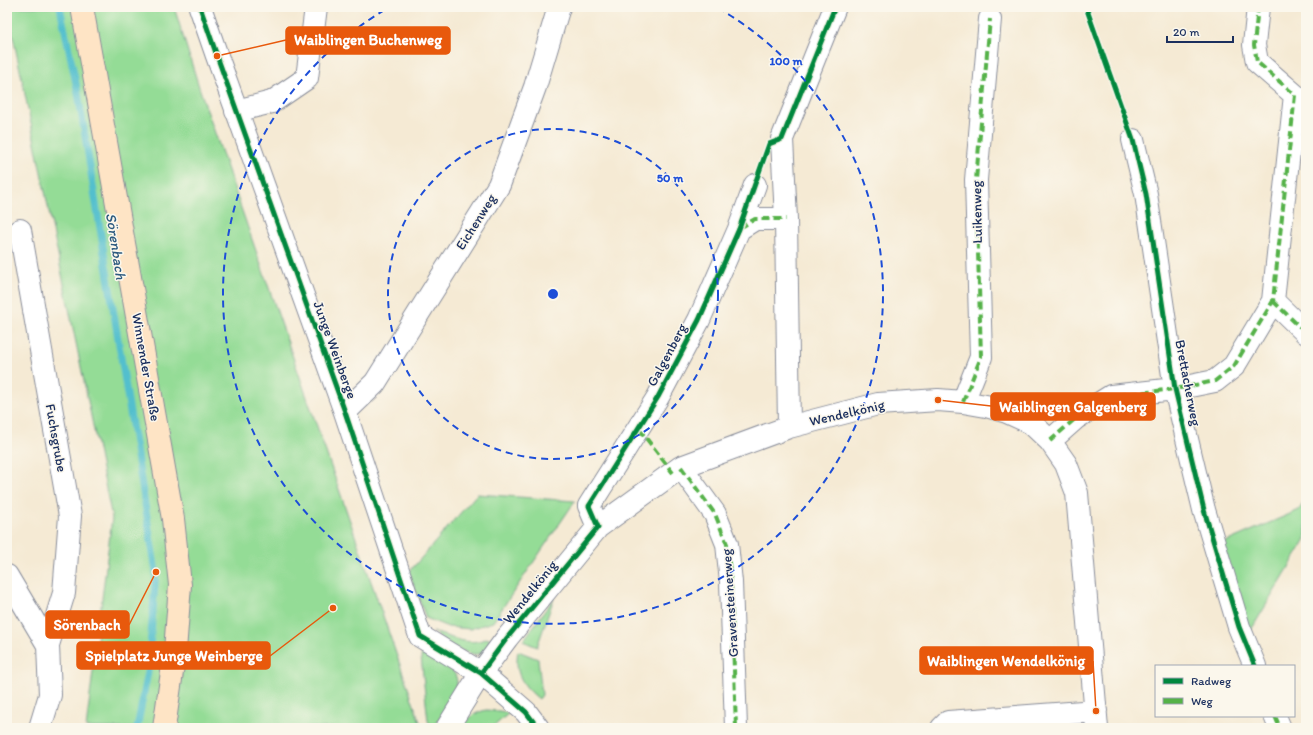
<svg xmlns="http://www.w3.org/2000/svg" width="1313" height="735" font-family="Itim,sans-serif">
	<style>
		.green { fill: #94dc96; stroke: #58867a }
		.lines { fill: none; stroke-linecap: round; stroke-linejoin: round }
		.stream { stroke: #53bfcd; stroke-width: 7 }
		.street-casing { stroke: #888c99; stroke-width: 24 }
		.secondary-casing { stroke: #888c99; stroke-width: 24 }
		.street { stroke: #fff; stroke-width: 22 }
		.secondary { stroke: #fee4c5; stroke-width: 22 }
		.quiet { stroke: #55b248; stroke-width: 4; stroke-dasharray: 8 4; stroke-linecap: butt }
		.cycleway-casing { stroke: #fbf7ec; stroke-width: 8 }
		.cycleway { stroke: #00873e; stroke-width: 5 }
		.ring { fill: none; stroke: #1d4ed8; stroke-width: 2; stroke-dasharray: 7 5 }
		.labels { text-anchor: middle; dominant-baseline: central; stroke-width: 3; stroke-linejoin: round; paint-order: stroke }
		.street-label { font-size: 14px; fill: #1b2f5e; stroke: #fbf7ec }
		.water-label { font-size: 15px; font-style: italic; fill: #2c5a7f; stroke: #fbf7ec }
		.centre { fill: #1d4ed8; stroke: #fbf7ec; stroke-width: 2 }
		.ring-label { font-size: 12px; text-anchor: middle; font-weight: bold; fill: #1d4ed8; stroke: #fbf7ec; stroke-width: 3; stroke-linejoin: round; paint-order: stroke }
		.leader { fill: none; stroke: #e8590c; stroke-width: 1.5 }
		.callout-dot { fill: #e8590c; stroke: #fbf7ec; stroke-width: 1.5 }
		.callout { fill: #e8590c; stroke: #e8590c; stroke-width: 1.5 }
		.callout-label { font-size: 15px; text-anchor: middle; font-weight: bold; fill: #fff }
	</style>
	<rect width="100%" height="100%" fill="#fbf7ec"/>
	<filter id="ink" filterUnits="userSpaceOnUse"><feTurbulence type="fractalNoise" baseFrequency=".025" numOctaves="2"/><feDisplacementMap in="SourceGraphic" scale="8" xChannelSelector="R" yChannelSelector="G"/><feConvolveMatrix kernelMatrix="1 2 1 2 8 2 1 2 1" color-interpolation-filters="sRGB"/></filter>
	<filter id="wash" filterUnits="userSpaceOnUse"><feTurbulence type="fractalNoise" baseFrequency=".012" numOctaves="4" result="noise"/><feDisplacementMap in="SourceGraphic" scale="16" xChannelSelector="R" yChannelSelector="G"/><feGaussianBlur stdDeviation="0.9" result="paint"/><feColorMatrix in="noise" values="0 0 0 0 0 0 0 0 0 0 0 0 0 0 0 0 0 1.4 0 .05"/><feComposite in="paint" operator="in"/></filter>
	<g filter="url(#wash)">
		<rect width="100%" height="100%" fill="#f5ead4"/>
		<path class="green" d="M7 7H174L199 87 263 271 422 728H86L112 518Z
			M477 494 575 501 493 622 470 629 448 627 426 618 409 572Z
			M1306 499V539L1248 635 1221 544 1299 510Z
			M554 598 537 647 523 641Z
			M433 632C452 637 469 647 487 638L494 642C492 644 489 649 486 651 471 662 445 641 433 632Z
			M424 650C433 656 445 662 452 670 468 688 442 714 432 728L428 721 421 657Z
			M518 651 538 659 542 695 539 699C522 685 514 673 518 651Z
			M486 710 500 711 509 713 492 728H460C467 718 474 713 486 710Z"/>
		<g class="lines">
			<path class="stream" d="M60 7 78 93 156 572 148 672 137 728"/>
		</g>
	</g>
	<g filter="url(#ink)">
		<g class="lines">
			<defs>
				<path id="street" d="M200 7 217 56 345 412 420 636 481 673 526 712 538 728
					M236 111 272 102 307 78 316 7
					M1133 140 1146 194 1175 389 1204 510 1239 627 1255 666
					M739 229 755 219H786
					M20 230 70 516 64 593 48 645
					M1273 301 1306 333
					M963 402 981 357 976 180 990 19
					M345 412 375 383 499 185 535 87 559 7
					M789 427 786 219 782 139 835 7
					M1050 441 1076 418 1111 396 1175 389 1215 381 1234 366 1273 301 1295 95 1257 62 1254 45 1258 7
					M681 467 715 514 727 544 731 582 736 728
					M598 527 589 506 658 397 699 320 739 229 755 185
					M7 576 48 645 50 695 40 728
					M1275 716 1280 728
					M447 728 481 673 507 638 598 527 681 467 789 427 878 404 938 400 963 402 986 406 1007 412 1031 423 1050 441 1066 464 1077 493 1097 728
					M942 728 948 722 1096 711"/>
				<path id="secondary" d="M82 7 173 519 180 585 175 651 164 728"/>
			</defs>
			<use href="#street" class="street-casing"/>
			<use href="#secondary" class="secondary-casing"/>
			<use href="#street" class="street"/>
			<use href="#secondary" class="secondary"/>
			<path class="quiet" d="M740 228 755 219H786
				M1273 301 1306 333
				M963 402 981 357 976 180 990 19
				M639 429 673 473
				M1050 441 1076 418 1111 396 1175 389 1215 381 1234 366 1273 301 1295 95 1257 62 1254 45 1258 7
				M681 467 715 514 727 544 731 582 736 728
				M1275 716 1280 728"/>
			<defs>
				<path id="cycleway" d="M200 7 217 56 345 412 420 636 481 673 526 712 538 728
					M1086 7 1133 140 1146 194 1175 389 1204 510 1239 627 1255 666
					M481 673 507 638 598 527 589 506 658 397 699 320 739 229 769 144 782 139 835 7"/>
			</defs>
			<use href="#cycleway" class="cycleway-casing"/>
			<use href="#cycleway" class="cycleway"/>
		</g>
	</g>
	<g class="ring">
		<circle cx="553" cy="294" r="165"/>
		<path d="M718 8A330 330 0 1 1 388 8"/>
	</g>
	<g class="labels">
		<g class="street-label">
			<text transform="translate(977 212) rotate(-91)">Luikenweg</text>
			<text transform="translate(476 222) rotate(-58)">Eichenweg</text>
			<text transform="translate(335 350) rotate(70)">Junge Weinberge</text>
			<text transform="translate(667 355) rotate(-62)">Galgenberg</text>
			<text transform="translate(146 367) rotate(80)">Winnender Straße</text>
			<text transform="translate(1188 383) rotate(79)">Brettacherweg</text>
			<text transform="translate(847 413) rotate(-13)">Wendelkönig</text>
			<text transform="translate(56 438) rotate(80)">Fuchsgrube</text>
			<text transform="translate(530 592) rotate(-51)">Wendelkönig</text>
			<text transform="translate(730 603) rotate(-94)">Gravensteinerweg</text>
		</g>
		<g class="water-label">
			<text transform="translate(116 246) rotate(81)">Sörenbach</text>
		</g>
	</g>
	<circle cx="553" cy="294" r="6" class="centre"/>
	<g class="ring-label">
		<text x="786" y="65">100 m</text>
		<text x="670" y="182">50 m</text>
	</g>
	<path class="leader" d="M217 56L286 40M938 400L991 406M156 572L129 625M333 608L270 656M1096 711L1093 661"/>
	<g class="callout-dot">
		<circle cx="217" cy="56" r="4"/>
		<circle cx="938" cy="400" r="4"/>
		<circle cx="156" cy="572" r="4"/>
		<circle cx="333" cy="608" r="4"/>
		<circle cx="1096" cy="711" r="4"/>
	</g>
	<g class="callout">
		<rect x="286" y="27" width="164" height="27" rx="4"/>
		<rect x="991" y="393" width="164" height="27" rx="4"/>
		<rect x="46" y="611" width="83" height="27" rx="4"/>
		<rect x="77" y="642" width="193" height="27" rx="4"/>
		<rect x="920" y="647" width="173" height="27" rx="4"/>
	</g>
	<g class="callout-label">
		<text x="368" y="45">Waiblingen Buchenweg</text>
		<text x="1073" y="412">Waiblingen Galgenberg</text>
		<text x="87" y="630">Sörenbach</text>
		<text x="174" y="661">Spielplatz Junge Weinberge</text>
		<text x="1006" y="666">Waiblingen Wendelkönig</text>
	</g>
	<rect width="1313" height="735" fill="none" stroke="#fbf7ec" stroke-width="24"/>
	<rect x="1155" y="665" width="140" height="52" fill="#fbf7ec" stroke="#a1a7b3"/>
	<rect x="1163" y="678" width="20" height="6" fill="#00873e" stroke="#a1a7b3"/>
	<text x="1191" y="685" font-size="12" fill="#1b2f5e">Radweg</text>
	<rect x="1163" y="698" width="20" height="6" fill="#55b248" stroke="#a1a7b3"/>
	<text x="1191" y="705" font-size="12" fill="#1b2f5e">Weg</text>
	<path d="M1167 36v6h66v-6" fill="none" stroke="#1b2f5e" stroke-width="2"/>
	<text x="1173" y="36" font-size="12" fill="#1b2f5e" stroke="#fbf7ec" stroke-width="3" paint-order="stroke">20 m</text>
</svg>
